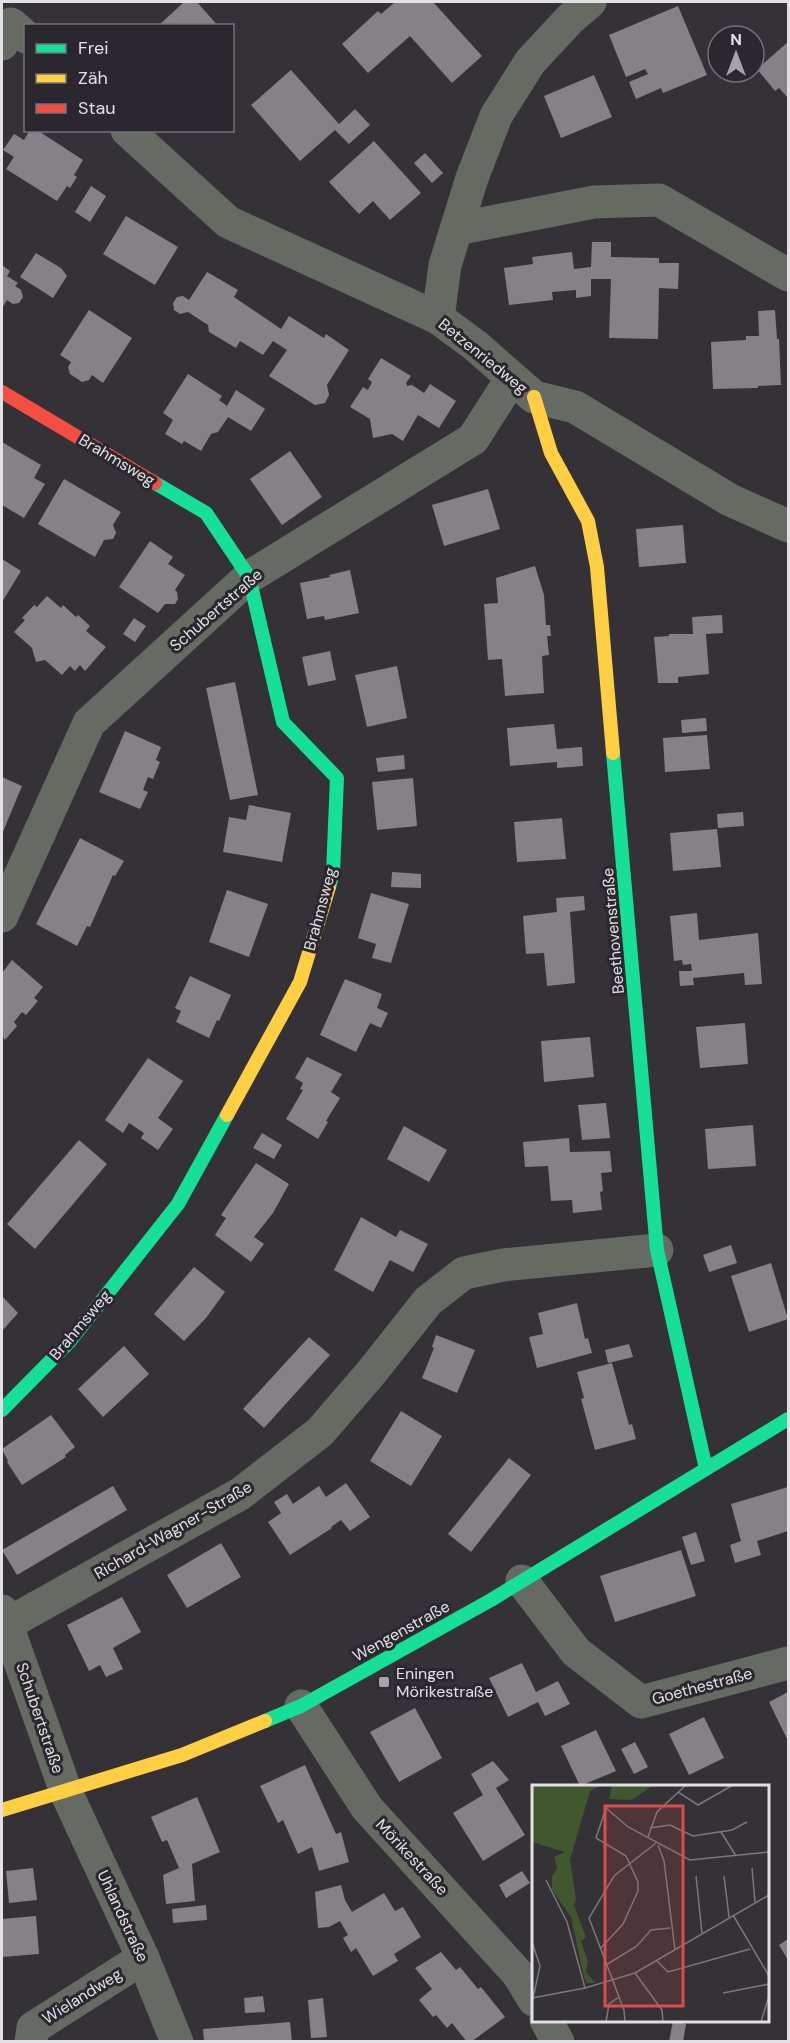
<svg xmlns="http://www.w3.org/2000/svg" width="790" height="2043" font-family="'DM Sans',sans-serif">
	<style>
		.building { fill: #848286 }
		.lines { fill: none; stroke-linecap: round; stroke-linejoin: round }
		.street { stroke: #656a62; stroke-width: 33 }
		.fast { stroke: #16e098; stroke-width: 14 }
		.slow { stroke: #ffcf43; stroke-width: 14 }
		.jam { stroke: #f24e42; stroke-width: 14 }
		.poi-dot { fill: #a6a3a8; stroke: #2b272e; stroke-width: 2 }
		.labels { text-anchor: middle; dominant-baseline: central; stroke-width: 6; stroke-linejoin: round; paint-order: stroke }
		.street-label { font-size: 16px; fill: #e3e0e5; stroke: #2b272e }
		.poi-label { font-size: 16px; fill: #e3e0e5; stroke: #2b272e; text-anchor: start }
		.inset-road { fill: none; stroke: #7b787d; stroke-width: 1.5 }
		.view { fill: #d94d4e; fill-opacity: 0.15; stroke: #d94d4e; stroke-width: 3 }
		.inset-edge { fill: none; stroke: #e3e0e5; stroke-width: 3 }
	</style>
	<rect width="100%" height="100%" fill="#353237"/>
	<path class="building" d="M184 2H197L218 26H158Z
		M395 2H433L482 56 452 83 410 36 368 73 342 44 378 11 381 14Z
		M678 6 707 75 663 93 661 88 636 99 629 82 648 74 645 69 626 77 609 35Z
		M788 42V98L779 88 775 91 757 69Z
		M291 70 339 124 355 109 370 125 349 144 335 130 300 161 251 105Z
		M594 75 612 117 561 138 544 96Z
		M30 130H37L83 160 74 175 77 177 70 188 67 186 57 201 6 169 14 157 3 150 14 134 24 140Z
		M374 141 421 193 390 220 373 201 359 214 329 182Z
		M425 153 443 173 432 183 414 163Z
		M91 186 106 196 90 222 75 212Z
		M126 216 178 247 155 285 103 254Z
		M592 242H611V257L659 258V263H679L678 289 659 288 658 339 609 338 611 279H591V296L576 298V290L552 292 553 300 509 305 504 268 533 264 532 257 572 252 574 269 591 267Z
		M36 253 61 268 67 276 53 298 20 277Z
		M2 265 10 271 7 276 18 283 15 286 21 290 23 297 19 303 13 304 7 300 2 308Z
		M207 272 238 290 234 297 281 329 289 316 324 338 326 334 349 350 327 385 329 395 325 403 315 405 269 376 287 350 273 341 263 355 240 341 236 348 209 332 208 325 188 312 180 314 174 310 173 303 177 297 183 296 189 300Z
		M89 310 132 338 103 383 92 375 89 380 82 382 70 374 68 367 71 362 60 355Z
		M775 310 777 339H779L781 385 758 386V388L713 389 711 342 746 340V336H759L758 311Z
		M381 358 411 376 406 383 407 386 412 385 424 393 430 384 456 401 439 428 418 415 403 441 392 434 373 438 370 419 350 407 363 387 368 390 372 382 368 379Z
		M188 374 222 396 219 400 227 406 236 390 265 409 251 431 228 417 218 432 211 434 201 451 184 441 182 444 165 434 173 420 163 413Z
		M2 442 41 465 34 478 45 484 24 518 2 505Z
		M290 451 322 497 282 525 250 479Z
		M64 479 121 512 113 525 116 533 113 539 104 540 95 557 38 524Z
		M488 489 500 529 444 546 432 505Z
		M683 525 686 563 639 567 636 529Z
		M150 541 173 557 168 564 185 575 175 590 177 592 178 599 175 604H165L158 613 119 587Z
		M2 559 21 571 2 602Z
		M535 566 544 595 546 625H550L551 636H547L549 655 542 656 544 693 505 696 502 659 488 660 484 604 498 603 496 578Z
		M350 570 359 613 325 620 324 616 307 619 300 583 330 577 329 575Z
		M47 596 61 608 63 605 76 617 78 615 90 626 86 631 106 647 85 671 80 665 75 671 70 666 62 675 45 660 36 662 32 648 14 632 25 620 22 618 34 605 37 607Z
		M722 615 723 633 706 634 709 674 678 677V683H658L654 637 669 636V634H693L692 617Z
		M134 618 146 626 135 642 123 634Z
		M330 651 336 680 308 686 302 657Z
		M397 666 407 718 367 727 355 675Z
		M235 682 258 795 230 800 206 688Z
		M706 718 707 731 682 733 681 720Z
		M554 724 557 749 582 747 583 766 557 768V762L510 766 507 728Z
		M125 731 161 747 156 760 160 762 153 779 148 777 143 790 148 792 140 809 99 792Z
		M707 735 710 769 665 772 663 738Z
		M404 755 405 769 378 772 376 758Z
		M2 777 22 786 2 834Z
		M413 778 417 826 377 830 372 782Z
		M249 805 291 813 282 862 223 852 229 817 246 820Z
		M743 812 744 826 718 828 717 814Z
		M562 818 566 859 517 862 514 822Z
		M717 829 721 867 673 871 670 833Z
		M80 838 124 861 115 876 113 875 90 927 87 926 77 946 36 924Z
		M392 872 421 874V888L391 887Z
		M227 890 268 904 249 957 209 942Z
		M371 893 409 904 391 963 372 958 376 944 358 938Z
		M584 896 585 910 570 912 575 983 547 986 544 953 526 954 523 916 557 912 556 898Z
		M697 913 699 940 758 933 762 984 745 985 744 973 693 978 694 985 680 986 679 971H692L691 964 683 965 682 960 674 961 670 916Z
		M12 960 43 987 34 998 38 1001 26 1015 22 1012 14 1022 17 1026 5 1040 2 1036V973Z
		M190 976 231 995 219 1021 217 1020 209 1038 176 1022 181 1011 175 1008Z
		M345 979 382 994 377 1008 388 1013 381 1028 370 1023 356 1052 320 1035Z
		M745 1023 748 1064 700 1068 696 1027Z
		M590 1037 594 1077 544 1082 541 1041Z
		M307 1057 342 1074 331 1092 340 1098 326 1121 328 1122 318 1139 286 1119 303 1090 300 1089 303 1083 295 1078Z
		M148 1058 183 1081 158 1118 173 1129 158 1150 141 1138 144 1133 129 1123 123 1133 105 1120Z
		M606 1103 610 1138 582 1140 578 1105Z
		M753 1125 756 1166 708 1169 705 1129Z
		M404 1126 447 1150 429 1182 387 1159Z
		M262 1133 282 1145 274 1159 253 1148Z
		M569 1138 570 1152 610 1151 612 1172 601 1173 603 1191 600 1192 602 1210 573 1213 572 1200 551 1201 548 1166 525 1167 523 1142Z
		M79 1140 107 1164 35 1249 7 1224Z
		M256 1163 289 1184 273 1213 254 1237 264 1244 251 1262 215 1235 226 1218 221 1215Z
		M361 1217 396 1237 400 1230 428 1244 413 1272 390 1260 373 1292 334 1270Z
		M731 1245 737 1263 709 1272 703 1255Z
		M771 1263 788 1319 749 1332 731 1276Z
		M194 1267 225 1292 206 1318 184 1341 154 1314Z
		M2 1296 18 1313 2 1331Z
		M577 1303 585 1339 588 1338 592 1353 537 1368 529 1337 543 1334 538 1313Z
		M436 1335 475 1350 457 1393 422 1378 434 1348 432 1347Z
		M309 1337 330 1355 264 1428 243 1409Z
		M629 1344 633 1357 608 1363 605 1350Z
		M124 1346 149 1374 103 1417 78 1389Z
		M612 1363 629 1425 632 1424 636 1439 595 1450 581 1399 584 1398 577 1372Z
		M401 1411 442 1436 411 1486 370 1461Z
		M51 1415 75 1447 65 1455 66 1457 22 1485 7 1462 8 1461 2 1449Z
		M509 1458 531 1475 471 1552 448 1534Z
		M346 1483 370 1517 350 1531 341 1520 331 1527 332 1528 290 1555 268 1522 281 1513 274 1502 287 1494 293 1504 319 1486 326 1497Z
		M113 1486 127 1510 17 1575 2 1550Z
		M788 1487V1531L757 1541 761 1555 735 1563 730 1545 741 1541 731 1504Z
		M696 1532 705 1561 691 1565 682 1537Z
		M221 1543 241 1577 187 1608 167 1575Z
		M681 1550 696 1596 615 1622 600 1576Z
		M122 1597 141 1632 113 1648 123 1669 106 1677 100 1665 89 1671 67 1625Z
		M522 1663 536 1692 558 1681 570 1704 545 1716 538 1702 508 1717 489 1678Z
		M788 1692V1741L769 1702Z
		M415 1708 442 1758 399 1782 370 1732Z
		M704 1717 724 1758 689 1775 669 1734Z
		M596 1730 616 1771 580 1786 561 1746Z
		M635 1742 648 1767 634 1774 621 1749Z
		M493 1761 509 1780 496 1788 525 1835 483 1861 453 1813 483 1795 471 1774Z
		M305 1765 336 1834 341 1832 349 1862 319 1871 312 1847 298 1854 283 1820 278 1823 260 1786Z
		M197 1797 220 1852 192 1864 195 1901 166 1904 163 1875 179 1868 167 1840 162 1842 151 1817Z
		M33 1868 37 1900 9 1903 6 1871Z
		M522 1871 530 1883 506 1898 499 1885Z
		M341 1885 345 1900 352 1912 384 1893 395 1911 403 1907 421 1937 394 1954 398 1961 373 1976 356 1948 351 1952 343 1938 348 1935 340 1921 329 1927 318 1928 315 1892Z
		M206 1905 207 1920 173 1923 172 1909Z
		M36 1916 39 1954 2 1957V1919Z
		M788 1939V1960L779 1945Z
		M441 1952 456 1970 460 1967 478 1989 481 1987 505 2017 471 2042H467L452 2023 447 2028 436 2015 433 2017 419 2000 432 1989 415 1968Z
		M263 1996 265 2012 245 2013 244 1998Z
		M323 1998 327 2037 311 2038 308 2000Z
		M673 2021 686 2024 683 2042H669Z
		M290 2022 292 2042H204L203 2029Z"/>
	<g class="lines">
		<path class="street" d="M2 44 11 24 26 37
			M127 130 228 222 438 318 476 346 534 397 575 407 730 500 788 526
			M456 229 594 202 659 200 788 275
			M438 318 445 265 472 178 496 116 530 62 570 19 590 2
			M2 916 89 723 249 577 473 439 512 378
			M522 1581 576 1652 641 1702 788 1663
			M2 1611 66 1792 143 1958 177 2042
			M7 1624 240 1494 320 1432 370 1374 428 1301 464 1273 503 1265 657 1250
			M301 1706 367 1808 518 1974 534 2000
			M546 2020 558 2042
			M31 2042 33 2028 143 1958"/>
		<path class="fast" d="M155 483 206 513 249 577 283 722 337 778 333 873 329 887
			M613 753 657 1250 706 1469
			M2 1410 70 1341 178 1204 227 1115
			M265 1721 301 1706 491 1600 788 1419"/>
		<path class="slow" d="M534 397 551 453 588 521 597 567 613 753
			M227 1115 300 982 329 887
			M2 1810 182 1755 265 1721"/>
		<path class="jam" d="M2 392 155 483"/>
	</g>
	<rect class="poi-dot" x="378" y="1676" width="12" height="12" rx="3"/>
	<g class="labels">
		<g class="street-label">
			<text transform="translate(483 356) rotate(39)">Betzenriedweg</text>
			<text transform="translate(117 460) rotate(31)">Brahmsweg</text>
			<text transform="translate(216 610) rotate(-41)">Schubertstraße</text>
			<text transform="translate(320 909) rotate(-75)">Brahmsweg</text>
			<text transform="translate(613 931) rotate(-95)">Beethovenstraße</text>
			<text transform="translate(80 1325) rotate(-50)">Brahmsweg</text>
			<text transform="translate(173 1530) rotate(-30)">Richard-Wagner-Straße</text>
			<text transform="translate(401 1631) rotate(-29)">Wengenstraße</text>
			<text transform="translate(702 1686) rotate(-15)">Goethestraße</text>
			<text transform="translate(40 1718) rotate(71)">Schubertstraße</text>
			<text transform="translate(412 1857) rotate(47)">Mörikestraße</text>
			<text transform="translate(123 1916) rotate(65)">Uhlandstraße</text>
			<text transform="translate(82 1996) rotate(-32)">Wielandweg</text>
		</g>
		<g class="poi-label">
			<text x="396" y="1673">Eningen<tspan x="396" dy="18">Mörikestraße</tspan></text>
		</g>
	</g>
	<g transform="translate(532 1785)">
		<rect width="237" height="237" fill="#353237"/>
		<path d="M0 0H70L58 6 38 75 44 114 42 121 54 152 49 156 56 177 54 187 63 198H55L52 192 39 132 20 105V92L25 83 22 72 33 67 0 57ZM80 0H121L100 15 77 14Z" fill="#41572e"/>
		<path class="inset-road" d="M146 7 166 20 201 0M118 43 138 40 161 51 200 45 215 37M189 47 204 71M116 52 125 27 154 0M126 60 132 76 143 165M220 83 223 117M164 91 170 148M192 91 197 132M14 95 35 137 53 203M201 130 237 191M0 157 8 181 0 218M68 164 91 139 106 106V97L94 71 64 53 74 23 96 42 158 75 237 67M124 175 136 187 218 164M74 180 105 161 119 145 138 143M103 188 130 225 131 237M191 208 237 199M0 213 53 203 103 188 237 110M74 237 77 219 87 212M93 237 92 225 57 133 82 91 124 58M229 237 237 211"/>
		<path class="view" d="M73 21H151V221H73Z"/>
		<rect width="237" height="237" class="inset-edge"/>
	</g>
	<rect width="790" height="2043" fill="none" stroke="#e3e0e5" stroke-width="6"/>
	<rect x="24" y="24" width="210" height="108" fill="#2b272e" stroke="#757177" stroke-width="1.5"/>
	<rect x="36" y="44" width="30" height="9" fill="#16e098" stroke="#757177" stroke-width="1.5"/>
	<text x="78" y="54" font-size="18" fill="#e3e0e5">Frei</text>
	<rect x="36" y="74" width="30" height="9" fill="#ffcf43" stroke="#757177" stroke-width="1.5"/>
	<text x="78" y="84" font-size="18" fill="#e3e0e5">Zäh</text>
	<rect x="36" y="104" width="30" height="9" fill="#f24e42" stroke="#757177" stroke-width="1.5"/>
	<text x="78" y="114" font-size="18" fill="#e3e0e5">Stau</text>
	<g transform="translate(736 54)"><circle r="28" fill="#2b272e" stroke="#757177" stroke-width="1.5"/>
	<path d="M0-4.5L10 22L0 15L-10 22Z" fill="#a6a3a8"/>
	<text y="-9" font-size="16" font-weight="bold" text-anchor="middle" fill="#e3e0e5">N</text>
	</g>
</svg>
